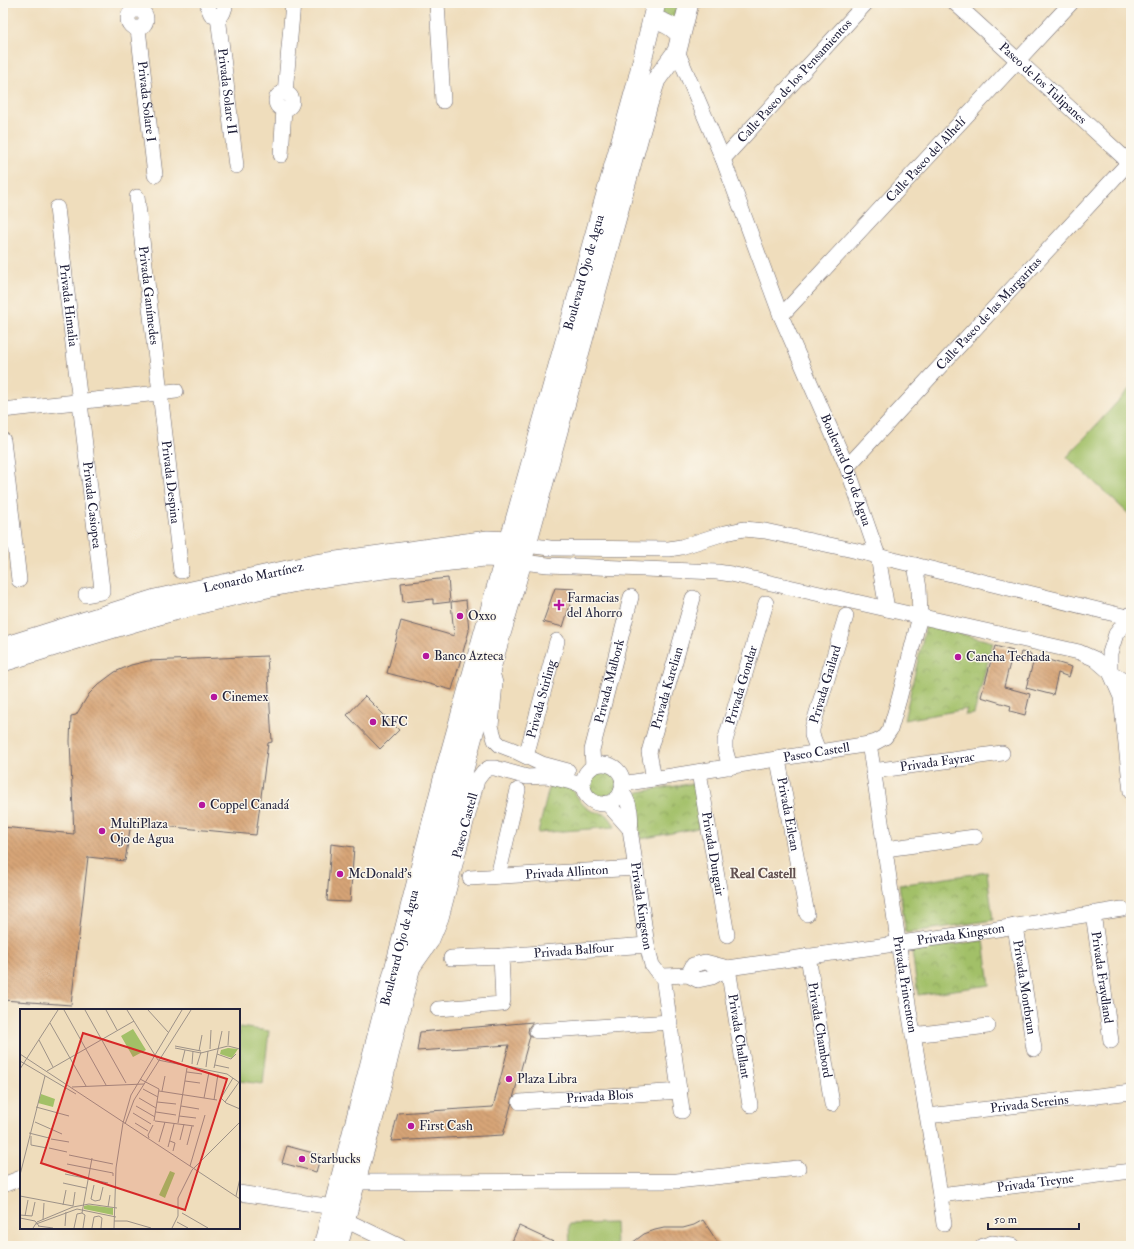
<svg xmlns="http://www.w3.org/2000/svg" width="1134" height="1249" font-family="'IM FELL Double Pica',serif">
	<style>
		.grass { fill: #a2c067; stroke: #627151 }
		.park { fill: url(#park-crowns); stroke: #627151 }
		.building { fill: url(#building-back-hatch) }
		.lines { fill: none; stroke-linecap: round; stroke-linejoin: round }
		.minor-casing { stroke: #6a6368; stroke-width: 16 }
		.major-casing { stroke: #6a6368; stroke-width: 20 }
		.minor { stroke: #fff; stroke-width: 15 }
		.major { stroke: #fff; stroke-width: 19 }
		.poi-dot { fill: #b5179e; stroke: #fbf7ec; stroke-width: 1.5 }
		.labels { text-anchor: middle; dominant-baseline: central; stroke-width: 3; stroke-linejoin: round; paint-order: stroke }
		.street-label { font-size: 13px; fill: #22223b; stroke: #fbf7ec }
		.poi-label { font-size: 13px; fill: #22223b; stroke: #fbf7ec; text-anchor: start }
		.neighbourhood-label { font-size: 14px; font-weight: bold; fill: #615050; stroke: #fbf7ec }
		.inset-road { fill: none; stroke: #9d9288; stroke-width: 1 }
		.view { fill: #d62828; fill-opacity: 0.15; stroke: #d62828; stroke-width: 2 }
		.inset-edge { fill: none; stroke: #22223b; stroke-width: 2 }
	</style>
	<defs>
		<pattern id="park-crowns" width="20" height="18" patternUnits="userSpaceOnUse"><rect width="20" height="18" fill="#a2c067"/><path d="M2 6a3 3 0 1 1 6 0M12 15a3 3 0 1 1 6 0" fill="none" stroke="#849c56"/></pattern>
		<pattern id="building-back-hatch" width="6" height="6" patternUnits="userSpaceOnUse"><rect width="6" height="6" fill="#d7a577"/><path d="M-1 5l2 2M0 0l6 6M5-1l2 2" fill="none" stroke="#ae8663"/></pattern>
	</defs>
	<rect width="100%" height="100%" fill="#fbf7ec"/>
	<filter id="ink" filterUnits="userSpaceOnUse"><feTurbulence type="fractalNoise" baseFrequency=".025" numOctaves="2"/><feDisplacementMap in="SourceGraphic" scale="8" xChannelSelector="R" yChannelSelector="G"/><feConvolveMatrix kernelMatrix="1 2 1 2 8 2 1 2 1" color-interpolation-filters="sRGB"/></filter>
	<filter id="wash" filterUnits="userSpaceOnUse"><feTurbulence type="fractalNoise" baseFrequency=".012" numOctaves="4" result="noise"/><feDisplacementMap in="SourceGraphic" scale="16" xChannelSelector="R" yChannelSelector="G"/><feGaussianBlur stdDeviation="0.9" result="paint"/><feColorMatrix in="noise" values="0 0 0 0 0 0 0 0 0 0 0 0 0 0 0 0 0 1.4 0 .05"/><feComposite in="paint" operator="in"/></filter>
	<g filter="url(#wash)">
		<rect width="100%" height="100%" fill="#efddbc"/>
		<path class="grass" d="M1131 387V516L1067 457Z
			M239 1027 269 1031 263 1084 239 1081Z
			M615 1223 616 1246H570L569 1224Z"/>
		<path class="park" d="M660 3H680L673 19 658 14Z
			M926 625 993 642 974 714 965 715 967 709 904 720Z
			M589 784a14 14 0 1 1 28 0a14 14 0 1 1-28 0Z
			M695 783 703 827 641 839 634 800 635 795 639 792Z
			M550 784 571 787C576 794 580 803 587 808 600 817 606 807 615 827L538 833Z
			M987 872 993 920 906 933 899 885Z
			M984 940 990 985 918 995 912 951Z"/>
		<g id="blocks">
			<path class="building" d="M448 578 450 602 433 604V599L403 602 401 583Z
				M555 588 575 589 563 627 543 622Z
				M466 600 469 631 452 690 387 673 401 621 454 636 451 602Z
				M995 646 1013 651 1004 687 1030 694 1025 715 1010 711 1011 706 981 697Z
				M1021 652 1031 654 1029 663 1019 661Z
				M267 656 272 742 268 743 256 835 131 823 125 861 88 857 71 1005 3 1000V827L74 834 70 741 71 716 76 715 89 694 99 684 115 672 131 665 148 661Z
				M1035 656 1072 667 1069 677 1058 673 1053 695 1026 688Z
				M365 696 399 730 380 749 347 715Z
				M331 844 354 847 350 902 327 901Z
				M533 1022 529 1027 528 1032 530 1036 503 1135 391 1141 398 1113 493 1107 509 1045 417 1051 420 1032Z
				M287 1146 321 1155 316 1172 282 1163Z
				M703 1220 720 1246H628L644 1234 655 1230 664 1228H683L694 1225Z
				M519 1226 562 1246H510Z"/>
		</g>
	</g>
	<g filter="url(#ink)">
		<use href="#blocks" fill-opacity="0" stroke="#6a6368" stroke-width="1"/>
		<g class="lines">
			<defs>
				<g id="minor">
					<path d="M209 3 208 7 211 14 218 16 223 13 225 7 224 3"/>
					<path d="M437 3 443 101"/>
					<path id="s1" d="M955 3 1131 164"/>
					<circle cx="137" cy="19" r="9"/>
					<path id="s2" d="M218 16 236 166"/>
					<path id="s3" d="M138 29 155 175"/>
					<path id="s4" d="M677 51 723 159 781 316 847 467 878 556 887 609"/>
					<path d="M285 93 293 3"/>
					<circle cx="284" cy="101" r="8"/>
					<path d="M281 155 284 109"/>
					<path id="s5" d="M723 159 866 3"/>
					<path id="s6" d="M137 197 181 571"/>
					<path id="s7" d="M57 208 102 589V592L86 595"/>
					<path id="s8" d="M781 316 1071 3"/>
					<path d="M3 410 176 391"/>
					<path d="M3 440 19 580"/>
					<path id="s9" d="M847 467 1131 160"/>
					<path d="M526 545 550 548 669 549 681 547 725 533 744 529 765 531 853 550 1131 618"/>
					<path d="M522 562 548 565 717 572 731 574 1079 652 1095 659 1110 672 1131 685"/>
					<path d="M1131 614 1116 634 1110 653V672L1121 697 1131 792"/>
					<path d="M493 676 495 683 491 726 495 740 500 745 513 750 542 764 568 771"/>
					<path id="s10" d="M869 744C883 826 892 909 906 991 918 1069 934 1146 944 1224"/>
					<path id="s11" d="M819 753 812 735V729L846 616"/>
					<path id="s12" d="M526 756 557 641"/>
					<path id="s13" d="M778 760 807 914"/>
					<circle cx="603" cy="784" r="20"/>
					<path id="s14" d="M593 766 592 750 631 597"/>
					<path id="s15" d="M730 767 725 749V741L766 603"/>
					<path id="s16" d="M873 771 1002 753"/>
					<path id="s17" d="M699 772 727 935"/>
					<path id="s18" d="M654 779 649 752 693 598"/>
					<path id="s19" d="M622 784 869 744 876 742 885 737 890 730 899 699 920 616 919 588 915 565"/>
					<path id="s20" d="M621 791C630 802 632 815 630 829L647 945 652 965 658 973 663 976 688 975 698 980 712 977 728 968 991 930 1122 909"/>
					<path d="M607 803 630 829"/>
					<path d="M885 849 975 837"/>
					<path d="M498 876 518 790"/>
					<path id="s21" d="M470 878 636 868"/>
					<path id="s22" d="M1093 913 1111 1041"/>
					<path id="s23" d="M1015 926 1034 1049"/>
					<path id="s24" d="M808 956 832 1104"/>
					<path id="s25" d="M451 958 501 956 647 945"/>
					<path id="s26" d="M414 966 431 942 441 918 477 780 483 772 489 768H495L527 777 547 776 583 785"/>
					<path id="s27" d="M728 968 750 1105"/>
					<path d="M688 975 693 965 705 962 728 968"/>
					<path d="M663 976 682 1111"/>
					<path d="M438 1009 502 1004 503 1000 501 956"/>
					<path d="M537 1031 670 1022"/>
					<path d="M913 1035 988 1026"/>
					<path id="s28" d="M520 1102 680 1091"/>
					<path id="s29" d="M928 1116 1131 1092"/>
					<path d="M355 1182 677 1181 798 1168"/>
					<path d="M3 1185 21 1178"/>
					<path d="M239 1193 333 1207 345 1220 399 1246"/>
					<path id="s30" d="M940 1195 1131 1171"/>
					<path d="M983 1246 992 1243 1012 1246"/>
				</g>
				<g id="major">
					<path d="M652 20C666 22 671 26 681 35"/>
					<path id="s31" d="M3 647 155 599 255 577 315 564 488 540 510 541 520 544"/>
					<path d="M3 662C98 633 194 602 292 583 355 571 420 565 484 557L505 558 517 561"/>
					<path id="s32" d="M323 1246 445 771 636 86 656 3"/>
					<path d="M338 1246 376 1109 409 974 492 665 522 562 648 104 656 80 677 51 689 3"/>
				</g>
			</defs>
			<use href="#minor" class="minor-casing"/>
			<use href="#major" class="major-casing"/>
			<use href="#minor" class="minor"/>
			<use href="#major" class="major"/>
		</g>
	</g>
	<g class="poi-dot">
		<path d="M557 599h4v4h4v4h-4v4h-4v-4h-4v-4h4z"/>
		<circle cx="460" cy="616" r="4"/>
		<circle cx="426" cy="656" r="4"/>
		<circle cx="958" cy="657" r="4"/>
		<circle cx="214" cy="697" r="4"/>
		<circle cx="373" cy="722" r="4"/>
		<circle cx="202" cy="805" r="4"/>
		<circle cx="102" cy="831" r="4"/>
		<circle cx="340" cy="874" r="4"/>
		<circle cx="509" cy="1079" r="4"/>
		<circle cx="411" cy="1126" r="4"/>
		<circle cx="302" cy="1159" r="4"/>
	</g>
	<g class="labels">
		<g class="street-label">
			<text stroke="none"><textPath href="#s5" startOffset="106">Calle Paseo de los Pensamientos</textPath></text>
			<text stroke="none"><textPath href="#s1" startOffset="119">Paseo de los Tulipanes</textPath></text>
			<text stroke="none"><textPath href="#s2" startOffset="76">Privada Solare II</textPath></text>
			<text stroke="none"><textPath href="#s3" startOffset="73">Privada Solare I</textPath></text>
			<text stroke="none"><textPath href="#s8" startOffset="213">Calle Paseo del Alhelí</textPath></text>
			<text stroke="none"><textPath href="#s32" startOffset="1008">Boulevard Ojo de Agua</textPath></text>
			<text stroke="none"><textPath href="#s6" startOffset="99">Privada Ganímedes</textPath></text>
			<text stroke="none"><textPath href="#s7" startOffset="98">Privada Himalia</textPath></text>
			<text stroke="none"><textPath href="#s9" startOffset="209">Calle Paseo de las Margaritas</textPath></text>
			<text stroke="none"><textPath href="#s4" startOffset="452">Boulevard Ojo de Agua</textPath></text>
			<text stroke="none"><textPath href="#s6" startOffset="287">Privada Despina</textPath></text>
			<text stroke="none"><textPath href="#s7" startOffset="299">Privada Casiopea</textPath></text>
			<text stroke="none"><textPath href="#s31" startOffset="260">Leonardo Martínez</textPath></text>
			<text stroke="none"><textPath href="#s14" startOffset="87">Privada Malbork</textPath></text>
			<text stroke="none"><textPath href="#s15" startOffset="85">Privada Gondar</textPath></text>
			<text stroke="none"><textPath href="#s11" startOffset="72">Privada Gailard</textPath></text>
			<text stroke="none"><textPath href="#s18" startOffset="94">Privada Karelian</textPath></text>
			<text stroke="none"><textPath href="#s12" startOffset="59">Privada Stirling</textPath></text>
			<text stroke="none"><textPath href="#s19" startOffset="197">Paseo Castell</textPath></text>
			<text stroke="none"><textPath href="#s16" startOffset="65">Privada Fayrac</textPath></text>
			<text stroke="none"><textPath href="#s13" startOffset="55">Privada Eilean</textPath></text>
			<text stroke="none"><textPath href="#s26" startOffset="151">Paseo Castell</textPath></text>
			<text stroke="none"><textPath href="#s17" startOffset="83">Privada Dungair</textPath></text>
			<text stroke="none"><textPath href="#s21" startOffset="97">Privada Allinton</textPath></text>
			<text stroke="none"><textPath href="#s20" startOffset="118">Privada Kingston</textPath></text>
			<text stroke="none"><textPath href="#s20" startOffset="498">Privada Kingston</textPath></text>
			<text stroke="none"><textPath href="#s32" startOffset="308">Boulevard Ojo de Agua</textPath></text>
			<text stroke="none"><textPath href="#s25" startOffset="123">Privada Balfour</textPath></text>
			<text stroke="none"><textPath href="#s22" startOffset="65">Privada Fraydland</textPath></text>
			<text stroke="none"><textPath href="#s10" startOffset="243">Privada Princenton</textPath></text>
			<text stroke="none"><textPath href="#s23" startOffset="62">Privada Montbrun</textPath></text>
			<text stroke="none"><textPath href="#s24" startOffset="75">Privada Chambord</textPath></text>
			<text stroke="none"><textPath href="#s27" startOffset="69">Privada Challant</textPath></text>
			<text stroke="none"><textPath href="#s28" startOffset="80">Privada Blois</textPath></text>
			<text stroke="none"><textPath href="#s29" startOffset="102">Privada Sereins</textPath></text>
			<text stroke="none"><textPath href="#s30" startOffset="96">Privada Treyne</textPath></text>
		</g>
		<g class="poi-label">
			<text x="567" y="598">Farmacias<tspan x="567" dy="15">del Ahorro</tspan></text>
			<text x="468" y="616">Oxxo</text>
			<text x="434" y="656">Banco Azteca</text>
			<text x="966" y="657">Cancha Techada</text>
			<text x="222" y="697">Cinemex</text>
			<text x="381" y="722">KFC</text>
			<text x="210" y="805">Coppel Canadá</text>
			<text x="110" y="824">MultiPlaza<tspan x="110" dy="15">Ojo de Agua</tspan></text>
			<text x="348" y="874">McDonald's</text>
			<text x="517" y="1079">Plaza Libra</text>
			<text x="419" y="1126">First Cash</text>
			<text x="310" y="1159">Starbucks</text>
		</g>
		<g class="neighbourhood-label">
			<text x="763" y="873">Real Castell</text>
		</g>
	</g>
	<g transform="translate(20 1009)">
		<rect width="220" height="220" fill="#efddbc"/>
		<path d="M113 20 126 41 113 48 101 27ZM21 85 35 90 33 98 18 94ZM150 162 155 164 145 189 139 186Z" fill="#a2c067"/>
		<path d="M208 39 218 40 212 49 200 45 201 41ZM68 196 93 199V206L64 200V197Z" fill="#a2c067"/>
		<path class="inset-road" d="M44 1 86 76M65 1 106 74M86 1 97 21M107 1 138 51 207 65 220 74M128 1 148 23M30 14 66 77M19 31 33 58M208 36 209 22M155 37 181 42M155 39 181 44 208 37 220 40M190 40 191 21M179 42 182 26M0 45 220 190M197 45 211 50 216 45M0 52 56 85M162 53 165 41M172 55 173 42M177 56 181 43M195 56 209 59M186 58 188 42M194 59 202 22M0 60 38 1M27 62 114 12M167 63 182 65M213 69 201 89 206 94 220 100M120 70 139 80 134 112M165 72 180 74M52 78 124 75M123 80 138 88M139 82 197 91M142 82 145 67M119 89 136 99M184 89 189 63M194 91 198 65M137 93 156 95M205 93 219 73M116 97 135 108M161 97 179 100M16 98 49 107M136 103 156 106M113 104 131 115M159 107 176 109M135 112 174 117M15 113 42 125M103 114 111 86 162 1M115 114 128 122M158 114 167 59M105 115 114 91 171 1M9 124 29 129M11 127V136L27 139M129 129 128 126 133 116M31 130 49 133M160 131 164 115M150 132 155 134 153 142M139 133 145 113M167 136 172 117M148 138 154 115M29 139 47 143M49 146 93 155M47 155 93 164V167M170 157 185 106M45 165 88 174M0 166 25 67M43 174 66 179M74 176 71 190 75 192M0 187 53 197M216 187 220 169M75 192 80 191 83 178M43 196 46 181M53 197 55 183M88 198 90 186M62 204 72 149M62 204 65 206 63 219M162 204 188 219M0 206 12 207 15 193M5 207 8 191M79 207 82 209 81 219M0 209 15 212 19 217M23 211 24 194M94 212H107L131 219M157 213 168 219M16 215 57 200 96 208M18 217 33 219M45 217 46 203M13 219 17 213 53 198 69 195 97 199M54 219 57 205 62 204M72 219 74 208 79 207M94 219 96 159 103 114M152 219 158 207V189L172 161 220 113"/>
		<path class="view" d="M63 24 207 70 165 201 21 154Z"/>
		<rect width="220" height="220" class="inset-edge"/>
	</g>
	<rect width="1134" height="1249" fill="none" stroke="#fbf7ec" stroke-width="16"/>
	<path d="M988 1223v6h91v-6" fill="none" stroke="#22223b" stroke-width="2"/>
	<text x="994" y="1223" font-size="12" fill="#22223b" stroke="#fbf7ec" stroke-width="3" paint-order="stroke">50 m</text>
</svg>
